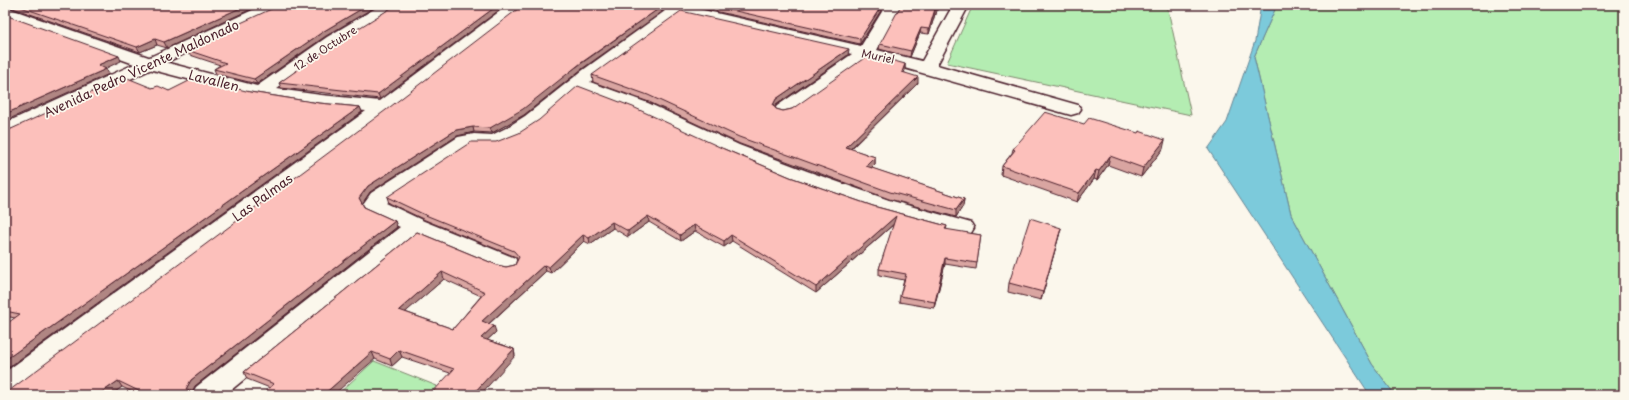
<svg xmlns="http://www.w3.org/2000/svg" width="1629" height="400" font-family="'Playpen Sans',sans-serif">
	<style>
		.green { fill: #b4edb2; stroke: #7f866e }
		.water { fill: #7ccadb; stroke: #688695 }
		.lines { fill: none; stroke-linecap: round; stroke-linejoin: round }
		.street-casing { stroke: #4a1f2b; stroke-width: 3 }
		.secondary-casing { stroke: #4a1f2b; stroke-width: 3 }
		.street { fill: #fbf7ec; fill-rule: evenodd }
		.secondary { fill: #fbf7ec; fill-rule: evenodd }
		.wall { fill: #d9a5a1; stroke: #4a1f2b; fill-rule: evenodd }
		.shaded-wall { fill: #b08683; stroke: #4a1f2b }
		.building { fill: #fcc0bb; stroke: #4a1f2b; fill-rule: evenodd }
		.labels { text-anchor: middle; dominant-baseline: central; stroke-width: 3.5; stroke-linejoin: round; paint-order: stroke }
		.far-street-label { font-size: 11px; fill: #4a1f2b; stroke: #fbf7ec }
		.street-label { font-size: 13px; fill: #4a1f2b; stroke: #fbf7ec }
	</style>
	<rect width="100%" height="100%" fill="#fbf7ec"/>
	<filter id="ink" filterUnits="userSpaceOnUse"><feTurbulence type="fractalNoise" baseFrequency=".025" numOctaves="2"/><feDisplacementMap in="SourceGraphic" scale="8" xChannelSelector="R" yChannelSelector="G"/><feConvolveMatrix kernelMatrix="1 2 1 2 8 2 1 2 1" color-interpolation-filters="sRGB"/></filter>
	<g filter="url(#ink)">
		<path class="green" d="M973 5H1167L1191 115 947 63Z
			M1277 5H1624V395H1395L1372 364 1291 214 1254 57Z
			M374 361 437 386 428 395H337Z"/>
		<path class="water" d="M1261 5H1277L1254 57 1291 214 1372 364 1395 395H1370L1208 149 1227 122 1255 41Z"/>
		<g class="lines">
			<defs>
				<path id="street" d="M381 5H400L398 8 339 45 277 89 321 95 380 101 508 5H526L524 8 391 111 15 395H5V372L366 111 321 107 253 96 145 68 5 17V7L157 60 257 86 327 37Z
					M657 5H681L861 46 883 10 884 5H900L899 10 877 50 922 61 953 5H969L937 65 1078 105 1081 109 1078 113 1071 115 869 58 791 114 784 116 777 114 774 110 777 106 852 54 681 15 590 82 648 103 739 145 807 171 889 200 971 223 974 228 971 233 963 235 873 210 791 181 725 153 634 111 579 90 539 124 520 137 497 146H472L386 203 424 221 515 258 519 264 515 270 507 272 499 270 419 236 225 395H192L196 387 400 227 368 212 363 204 371 193 458 137 474 134 492 135 506 128 525 116 583 70 665 11 658 9Z"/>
				<path id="secondary" d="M264 5H285L283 8 12 134 5 136V123Z"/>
			</defs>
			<use href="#street" class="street-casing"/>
			<use href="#secondary" class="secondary-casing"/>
			<use href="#street" class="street"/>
			<use href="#secondary" class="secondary"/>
		</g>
		<path class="wall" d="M6 5H260L167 48 157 45 140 52 7 6Z
			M396 5 380 99 281 88 279 83Z
			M688 5H883L882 9 860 44Z
			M938 5 936 15 935 14 929 34 920 33 910 57 879 49 880 44Z
			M662 12 582 69 524 115 492 133 474 132 457 136 370 192 362 203 364 207 395 221 397 227 195 386 192 392 194 395H139L122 387 111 395H5L10 390Z
			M326 36 257 84 216 74 214 69 220 65 187 54 184 49Z
			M848 55 776 105 775 107 776 109 783 111 792 109 905 64V70L904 72 918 83 851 149 875 157V164L871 168 964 199 963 206 956 217 889 199 740 144 649 102 593 82 592 75Z
			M152 88 169 91 250 92 319 103 360 107 362 112 15 318 5 316V131Z
			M724 149 790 177 873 206 947 226 946 230 981 235 976 269 945 264 934 308 899 302 900 296 904 280 879 275V269L894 224 816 293 732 241 724 247 695 231 681 241 649 222 628 237 613 228 590 244 584 241 551 273 546 271 489 324 496 332 487 340 514 349 515 356 450 373 402 357 392 366 375 359 270 388 247 379 244 372 417 232 497 265 506 267 515 265 517 259 516 257 425 220 389 203 387 197ZM444 279 481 296 453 329 405 312Z
			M1013 149H1163L1141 177 1108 165 1097 180 1094 179 1077 202 1001 175 1002 166 1012 153Z
			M1061 228 1041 300 1008 292 1009 283Z"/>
		<path class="shaded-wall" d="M247 5H260L167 48 164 42Z
			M368 5H378L326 36 257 84 254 79 324 31Z
			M498 5H506L380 99 378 94Z
			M882 5H883L882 9 860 44V39Z
			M661 7 662 12 582 69 524 115 492 133 490 128Z
			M935 9V14L929 34V29Z
			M921 28 920 33 910 57 911 51Z
			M155 39 157 45 140 52 137 47Z
			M849 49 848 55 776 105 773 111V105L776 99Z
			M119 56 121 61 100 71 98 65Z
			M905 64V70L901 78 902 72Z
			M106 69 109 74 5 121V114Z
			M918 77V83L846 153V147Z
			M360 107 362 112 5 370V360Z
			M473 127 474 132 457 136 370 192 362 204 359 198 368 186 456 130Z
			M1165 140 1163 149 1141 177 1143 168Z
			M1110 156 1108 165 1097 180 1099 171Z
			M875 157V164L866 173V166Z
			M1096 170 1094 179 1077 202 1079 193Z
			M964 199 963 206 956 217V210Z
			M648 216 649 222 628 237V231Z
			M896 216V222L816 293V287Z
			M395 221 397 227 195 386 192 392 194 395H185L186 389 191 380Z
			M612 222 613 228 590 244 589 238Z
			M694 225 695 231 681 241 680 235Z
			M1061 228 1059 236 1041 300 1043 292Z
			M583 235 584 241 551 273 549 267Z
			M731 235 732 241 724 247V241Z
			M945 258V264L934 308 935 302Z
			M544 265 546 271 484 328 482 321Z
			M442 272 444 279 401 316 399 310Z
			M494 326 496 332 483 344 481 338Z
			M514 349 515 356 480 395H472Z
			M399 350 402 357 392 366 390 359Z
			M372 352 375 359 333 395H323Z
			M118 381 122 387 111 395H98Z"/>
		<path class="building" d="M15 5H247L164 42 155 39 137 47Z
			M280 5H368L324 31 254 79 214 69 226 63 184 49Z
			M396 5H498L378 94 279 83 338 41Z
			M523 5H657L661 7 581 63 523 109 490 128 473 127 456 130 368 186 359 198 364 207 395 221 191 380 186 389 191 390 185 395H147L118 381 98 395H5V390H10L390 107Z
			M709 5H882L860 39Z
			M901 5H937L936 10 935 9 929 29 921 28 911 51 880 44Z
			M681 11 849 49 776 99 773 105 776 109 783 111 792 109 870 54 905 64 902 72 918 77 846 147 875 157 866 166 964 199 956 210 890 192 739 137 648 95 592 75Z
			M5 15 119 56 98 65 106 69 5 114Z
			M125 77 152 88 158 86 169 91 195 78 250 92 319 103 360 107 5 360V325L20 314 5 311V131L9 130Z
			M578 86 633 107 724 149 790 177 873 206 947 226 945 229 981 235 977 263 945 258 935 302 900 296 906 274 879 269 896 216 816 287 731 235 724 241 694 225 680 235 648 216 628 231 612 222 589 238 583 235 549 267 544 265 482 321 494 326 481 338 514 349 472 395H430L454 369 399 350 390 359 372 352 323 395H261L274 384 244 372 417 232 497 265 506 267 515 265 519 257 514 251 423 214 387 197 471 142H496L519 133 539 120ZM442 272 485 292 453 329 399 310Z
			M1045 112 1084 124 1089 118 1138 133 1139 131 1165 140 1143 168 1110 156 1099 171 1096 170 1079 193 1002 166 1015 150 1013 149Z
			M1030 218 1061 228 1043 292 1009 283Z"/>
	</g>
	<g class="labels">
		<g class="far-street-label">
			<text transform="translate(325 48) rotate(-33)">12 de Octubre</text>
			<text transform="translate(878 56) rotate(12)">Muriel</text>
		</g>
		<g class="street-label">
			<text transform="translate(141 68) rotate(-25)">Avenida Pedro Vicente Maldonado</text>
			<text transform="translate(214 80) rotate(14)">Lavallen</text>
			<text transform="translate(262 197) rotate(-36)">Las Palmas</text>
		</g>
	</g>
	<rect width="1629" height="400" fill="none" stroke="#fbf7ec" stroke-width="20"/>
	<rect x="10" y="10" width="1609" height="380" fill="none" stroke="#4a1f2b" stroke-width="1.5" filter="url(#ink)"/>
</svg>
